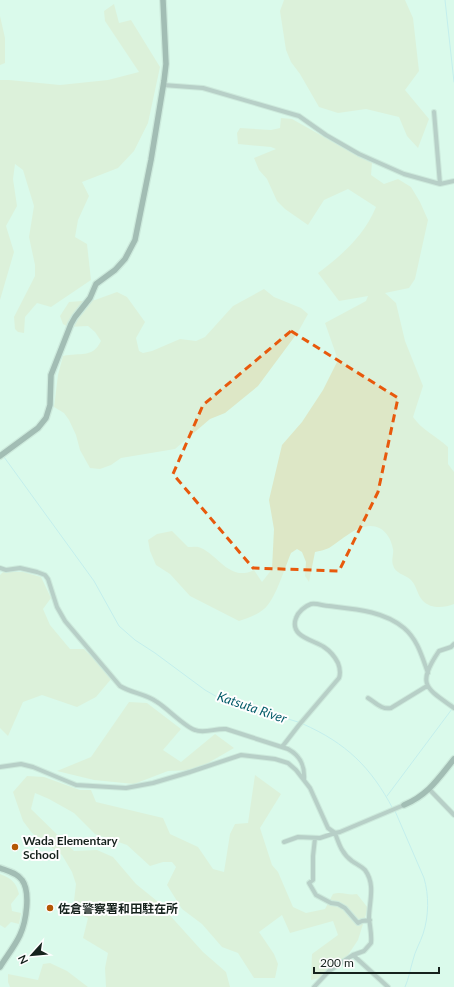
<svg xmlns="http://www.w3.org/2000/svg" width="454" height="987" font-family="Lato,'Noto Sans JP',sans-serif">
	<style>
		.green { fill: #dde7c6 }
		.lines { fill: none; stroke-linecap: round; stroke-linejoin: round }
		.stream { stroke: #a7e2ef; stroke-width: 1 }
		.street-casing { stroke: #bbd7ca; stroke-width: 6 }
		.secondary-casing { stroke: #bbd7ca; stroke-width: 8 }
		.street { stroke: #8d9c9b; stroke-width: 4 }
		.secondary { stroke: #5e7371; stroke-width: 5.5 }
		.marked { fill: none; stroke: #e8590c; stroke-width: 3; stroke-dasharray: 8 5; stroke-linejoin: round }
		.poi-dot { fill: #b45704; stroke: #fefefe; stroke-width: 1.5 }
		.labels { text-anchor: middle; dominant-baseline: central; stroke-width: 4; stroke-linejoin: round; paint-order: stroke }
		.poi-label { font-size: 12px; font-weight: bold; fill: #16221d; stroke: #fefefe; text-anchor: start }
		.water-label { font-size: 13px; font-style: italic; fill: #045b69; stroke: #fefefe }
	</style>
	<rect width="100%" height="100%" fill="#dafaeb"/>
	<path class="green" d="M284 0H405L413 18 419 71 405 90 429 119 418 148 407 136 399 117 366 109 338 113 319 107 300 74 291 62 286 50 280 11Z
		M114 4 119 23 131 20 160 67 148 123 134 151 118 168 82 182 89 196 78 220 75 237 87 244 91 280 51 307 37 303 25 317 24 333 18 332 15 329 14 317 35 276V265L29 237 34 206 23 170 15 164 13 179 17 206 6 226 14 252 0 300V80H9L60 85 108 80 139 72 105 21 104 11Z
		M0 16 5 38V63L0 65Z
		M281 118 292 119 358 156 372 163 371 175 384 184 398 179 411 187 420 202 428 220 415 279 409 288 385 293 396 303 405 341 423 386 413 417C422 430 436 436 448 447V464L454 472V604C444 608 431 609 423 601 417 595 417 586 411 580 405 574 395 574 393 565 391 560 394 554 393 549 391 537 383 525 369 526 354 527 342 540 329 548 325 550 319 551 315 552L309 582 305 576 306 562 302 552 297 549 291 553C285 567 275 601 264 609 257 615 248 618 239 621L190 596 170 574 156 565 150 551 148 540 157 534 172 531 188 547C192 547 198 546 201 548 219 556 230 582 254 570L262 582 272 569 274 529 269 500 282 445 302 422 323 390 338 360 325 323 366 301 368 296 339 301 318 273C342 255 364 236 376 207L348 189 324 200 308 225 285 209 277 201 267 179 259 170 254 158 276 149 271 147 238 144 237 133 240 128 271 130 280 128Z
		M264 289 274 297 301 308 308 314 298 332 258 386 225 413 210 419 175 449 121 458 111 465 100 469 90 468 80 450 76 435 69 420 64 413 54 407 58 375 63 356C80 352 92 359 101 341L95 332 88 326 68 327 63 324 60 316 69 302 95 300 117 292 127 297 145 322 136 338 139 351 143 353 152 351 180 339 196 341 205 337 233 306Z
		M3 572H23L41 577 51 598 43 609 50 625 70 649H84L112 678 96 697 77 707 42 695 23 702 8 736 0 728V575Z
		M129 702 147 703 181 729 163 750 181 762 215 734 234 748 196 770 168 771 134 784 94 780 57 771 91 757Z
		M255 775 281 794 260 828 272 865 278 872 293 907 306 913 325 909 333 894C343 891 347 896 357 894L368 908 358 940 344 961 323 977 311 980 312 954 338 935 333 921 290 933 282 915 259 932 274 954 278 964 275 978H254L238 953 222 947 202 924 182 909 167 885 176 867 172 862H163L150 866 127 845 95 834 74 813 49 799 35 793 31 809 74 851 97 850 113 857 136 884 157 901 203 952 226 972 230 987H106L105 968 108 953 83 938 88 918 77 914 74 909V901L76 884 72 872 62 855 32 833 23 821 13 792 27 776 44 777 80 790H91L96 802 163 818 170 834 198 847 213 869 224 872 230 834 235 824 248 823Z
		M0 874C12 879 16 882 19 894L11 904 12 911 21 913 19 924 11 922 5 928 0 925Z
		M50 963 67 971 88 987H10L8 982V974L38 980 43 964Z"/>
	<g class="lines">
		<path class="stream" d="M445 0 454 82
			M4 457 94 581 119 626 135 640 155 653 205 690 219 698 298 722
			M303 724C346 743 371 767 393 809
			M387 796 452 709
			M395 811 424 878C429 895 429 916 423 934 420 943 415 951 413 960 410 970 409 978 405 987"/>
		<defs>
			<path id="street" d="M163 85 203 88 299 116 326 135 359 154 404 174 440 184 454 181
				M434 112 440 184
				M0 568 6 570 20 568 37 572 45 575 48 579 57 607 65 621 120 686C131 693 146 694 157 702 167 708 185 727 195 730 204 734 216 728 226 729L288 749C301 756 305 766 304 780
				M454 644 451 647 439 651C416 685 426 688 454 708
				M368 698C376 703 382 710 391 708L427 686
				M282 747 299 725 339 678C341 672 340 668 338 663 335 657 330 651 324 647 314 640 289 637 296 618 298 612 305 606 311 604 318 603 323 606 329 606 355 609 384 611 404 628 418 640 422 657 428 673
				M0 767 21 764 33 767 76 785 126 788 153 783 190 772 241 755 275 759 288 763 296 770 310 788 328 828 335 833 340 832 404 805
				M429 789 454 815
				M315 838 313 856V880L309 883 316 895 331 903 338 904 345 908 358 923 362 921 370 920
				M284 842 298 837 320 838 335 833C339 844 342 854 352 861 356 864 361 866 365 870 376 885 369 902 369 918 370 927 372 935 371 943L364 951 353 955 329 971 314 987
				M353 955 388 987"/>
			<path id="secondary" d="M0 456 38 428 46 418 50 405 51 375 71 324 75 317 90 298 96 284 115 270 125 259 135 240 151 160 164 81 166 64 163 0
				M404 805C428 795 438 779 454 759
				M0 868C8 871 17 873 22 880 31 892 26 922 20 935 15 946 6 957 0 967"/>
		</defs>
		<use href="#street" class="street-casing"/>
		<use href="#secondary" class="secondary-casing"/>
		<use href="#street" class="street"/>
		<use href="#secondary" class="secondary"/>
	</g>
	<path d="M0 0H454V987H0ZM291 331 398 398 378 492 339 571 253 568 173 474 203 405Z" fill="#dafaeb" fill-opacity=".55" fill-rule="evenodd"/>
	<path class="marked" d="M291 331 398 398 378 492 339 571 253 568 173 474 203 405Z"/>
	<g class="poi-dot">
		<circle cx="15" cy="847" r="4"/>
		<circle cx="50" cy="908" r="4"/>
	</g>
	<g class="labels">
		<g class="poi-label">
			<text x="23" y="840">Wada Elementary<tspan x="23" dy="14">School</tspan></text>
			<text x="58" y="908">佐倉警察署和田駐在所</text>
		</g>
		<g class="water-label">
			<text transform="translate(252 707) rotate(19)">Katsuta River</text>
		</g>
	</g>
	<g transform="translate(32 955) rotate(243)" stroke="#fefefe" stroke-width="3" paint-order="stroke">
	<path d="M0-3L7 15L0 10L-7 15Z" fill="#16221d"/>
	<text y="-6" font-size="11" font-weight="bold" text-anchor="middle" fill="#16221d">N</text>
	</g>
	<path d="M314 967v6h125v-6" fill="none" stroke="#16221d" stroke-width="2"/>
	<text x="320" y="967" font-size="12" fill="#16221d" stroke="#fefefe" stroke-width="3" paint-order="stroke">200 m</text>
</svg>
